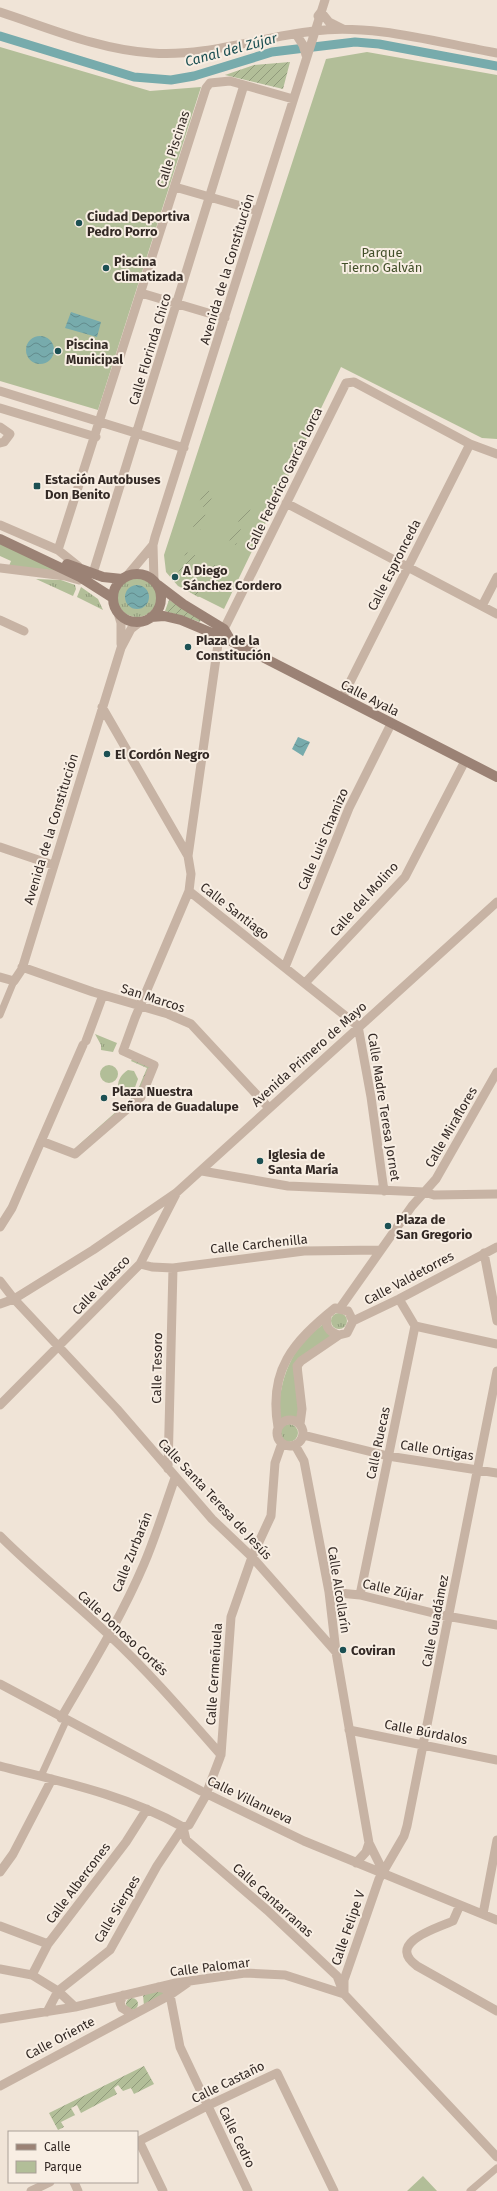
<svg xmlns="http://www.w3.org/2000/svg" width="497" height="2191" font-family="'Fira Sans',sans-serif">
	<style>
		.grass { fill: url(#grass-tufts) }
		.park { fill: #b2be98 }
		.garden { fill: url(#garden-furrows) }
		.water { fill: url(#water-waves) }
		.lines { fill: none; stroke-linecap: round; stroke-linejoin: round }
		.canal { stroke: #77abac; stroke-width: 9 }
		.pedestrian { stroke: #c7b3a4; stroke-width: 7 }
		.minor { stroke: #c7b3a4; stroke-width: 9 }
		.secondary { stroke: #9b8275; stroke-width: 10 }
		.poi-dot { fill: #1c5053; stroke: #f8eee3; stroke-width: 1.5 }
		.labels { text-anchor: middle; dominant-baseline: central; stroke-width: 4; stroke-linejoin: round; paint-order: stroke }
		.street-label { font-size: 13px; fill: #332925; stroke: #f8eee3 }
		.poi-label { font-size: 13px; font-weight: bold; fill: #332925; stroke: #f8eee3; text-anchor: start }
		.park-label { font-size: 13px; fill: #43502a; stroke: #f8eee3 }
		.water-label { font-size: 14px; font-style: italic; fill: #1c5053; stroke: #f8eee3 }
	</style>
	<defs>
		<pattern id="grass-tufts" width="24" height="20" patternUnits="userSpaceOnUse"><rect width="24" height="20" fill="#b2be98"/><path d="M3 7l-1-3M5 7V3M7 7l1-3M15 17l-1-3M17 17v-4M19 17l1-3" fill="none" stroke="#919a7c"/></pattern>
		<pattern id="garden-furrows" width="10" height="10" patternUnits="userSpaceOnUse"><rect width="10" height="10" fill="#b2be98"/><path d="M-1 1l2-2M0 10L10 0M9 11l2-2" fill="none" stroke="#919a7c"/></pattern>
		<pattern id="water-waves" width="16" height="10" patternUnits="userSpaceOnUse"><rect width="16" height="10" fill="#77abac"/><path d="M0 5q4-4 8 0t8 0" fill="none" stroke="#628b8c"/></pattern>
	</defs>
	<rect width="100%" height="100%" fill="#f0e4d7"/>
	<path class="grass" d="M117 597a20 20 0 1 1 40 0a20 20 0 1 1-40 0Z
		M36 579 61 580 75 585 76 589 73 596Z
		M81 587 98 599 103 610 77 597Z
		M95 1034 117 1043 113 1052 101 1050V1045Z
		M331 1321a8 8 0 1 1 16 0a8 8 0 1 1-16 0Z
		M280 1433a9 9 0 1 1 18 0a9 9 0 1 1-18 0Z"/>
	<path class="park" d="M0 47 150 91 201 87 98 410 0 381Z
		M367 52 497 75V439L482 438 341 367 224 609 178 586 166 572 164 555 326 59Z
		M0 539 58 571 9 566 11 561 0 556Z
		M100 1074a9 9 0 1 1 18 0a9 9 0 1 1-18 0Z
		M128 1070 134 1071 138 1079 134 1090 126 1095 119 1092C116 1083 120 1075 128 1070Z
		M323 1324 333 1337 302 1357 300 1421 290 1416 278 1421C279 1390 285 1361 307 1338 312 1332 318 1329 323 1324Z
		M423 2176 437 2191H407Z"/>
	<path class="garden" d="M290 62 283 89 225 75 254 65Z
		M205 489 214 493 207 508 198 505Z
		M244 507 251 510 244 524 237 521Z
		M199 512 206 515 200 530 193 527Z
		M235 527 242 530 236 545 229 542Z
		M186 552 200 557 185 568 182 574 178 573Z
		M210 563 224 569 214 591 210 589 212 584Z
		M186 585 200 591 201 596 198 597 186 590Z
		M169 600 201 619 200 622 165 611Z
		M133 1058 152 1066 140 1096 73 1150 136 1094 147 1068 131 1061Z
		M154 1990 168 1993 144 2006 143 1995Z
		M126 2004a6 6 0 1 1 12 0a6 6 0 1 1-12 0Z
		M144 2066 154 2084 134 2094 131 2088 123 2091 118 2085 114 2088 117 2094 81 2113 77 2105 71 2108 75 2115 61 2122 64 2127 58 2130 49 2113Z"/>
	<path class="water" d="M71 312 101 322 97 337 65 328Z
		M26 350a14 14 0 1 1 28 0a14 14 0 1 1-28 0Z
		M125 597a12 12 0 1 1 24 0a12 12 0 1 1-24 0Z
		M298 737 310 742 303 756 292 749Z"/>
	<g class="lines">
		<path class="canal" d="M0 36 134 77 171 80 194 76 272 52 355 42 379 44 497 66"/>
		<path class="pedestrian" d="M0 1015 14 981
			M41 1776 66 1721
			M470 2191 497 2168"/>
		<path class="minor" d="M0 12C49 28 100 50 152 53 207 57 260 37 314 31 372 23 439 43 497 53
			M318 16 321 12 329 22 343 29
			M296 34 303 45 306 55
			M175 187 258 211
			M141 293 225 318
			M0 391 184 448
			M0 408 96 437
			M0 427 10 434 4 442 0 443
			M286 503 497 614
			M0 525 58 550 78 566
			M58 550 206 88 210 83 230 81 293 99
			M0 568 65 576 79 580
			M93 573 244 85
			M127 576 153 545
			M154 581 153 545 155 537 325 0
			M482 606 497 577
			M118 613 121 623V644
			M0 620 24 631
			M224 629 346 383 354 382 470 444 497 454
			M342 698 470 444
			M0 847 53 865
			M188 856 219 637
			M189 891 358 1026 371 1097 384 1191
			M22 967 93 992 168 1014 191 1024 269 1108
			M285 967 349 808 391 724
			M0 977 14 981 22 969 121 648 131 629 140 622
			M305 983 405 877 465 761
			M86 1041 103 995
			M41 1141 75 1154 141 1097 154 1065 123 1051 135 1018 189 891 191 874 188 856 102 707
			M202 1171 288 1186 424 1192 434 1195 497 1194
			M0 1227 12 1208 83 1045
			M484 1253 497 1321
			M140 1264 152 1267 173 1268 304 1251 380 1250
			M0 1281 14 1299 117 1409 212 1519 252 1557 336 1652
			M0 1304 14 1299 93 1250 176 1193 497 902
			M340 1308 412 1206 436 1179 497 1072
			M327 1317C325 1327 329 1332 339 1335
			M415 1326 497 1344
			M0 1405 140 1264 176 1194
			M277 1433a13 13 0 1 1 26 0a13 13 0 1 1-26 0Z
			M300 1424 302 1409 297 1366 301 1361 339 1335 347 1333 353 1321 399 1299 497 1247
			M278 1427C268 1370 293 1342 335 1308L348 1311 353 1321
			M303 1435 388 1456 497 1473
			M295 1445 304 1461 329 1592 336 1652 369 1843 383 1871
			M168 1469 173 1268
			M0 1536C35 1571 73 1601 109 1635 149 1672 185 1714 221 1755
			M329 1592 360 1595 441 1615 497 1625
			M360 1595 415 1326 399 1299
			M0 1684 201 1791 304 1841 497 1920
			M61 1718C90 1668 121 1618 144 1564 156 1536 165 1506 175 1478
			M349 1730 497 1760
			M0 1766C63 1782 126 1795 183 1827L189 1825 205 1797 221 1755 231 1617 252 1557 271 1516 275 1463 282 1443
			M183 1827 186 1840 267 1910 337 1976 342 1989
			M356 1863 366 1852 369 1843
			M0 1872 13 1854 52 1779
			M460 1905 453 1921C437 1928 385 1943 417 1966L497 2011
			M483 1914 497 1840
			M0 1926 48 1944
			M0 1969 32 1975 58 1991 75 2007
			M32 1975 48 1944 126 1842 147 1809
			M158 1987 165 1989 170 1995 180 2047 248 2191
			M344 1994V1980L379 1879 404 1836 407 1826 497 1371
			M123 1995 120 2003 122 2008 132 2014
			M47 2012 58 1991 110 1950 157 1866 183 1827
			M0 2019 75 2007 176 1983 245 1973 285 1975 344 1994 497 2157
			M0 2086 170 1995 190 1981
			M139 2141 163 2191
			M137 2142 207 2106 277 2073 334 2191
			M74 2182 78 2191
			M31 2191 50 2182"/>
		<path class="secondary" d="M0 539 80 577 113 598
			M67 564 103 577 122 579
			M113 598a24 24 0 1 1 48 0a24 24 0 1 1-48 0Z
			M158 585 183 604 224 629 231 641
			M151 617 164 616 181 620 231 641 497 777"/>
	</g>
	<g class="poi-dot">
		<circle cx="79" cy="223" r="4"/>
		<circle cx="106" cy="268" r="4"/>
		<circle cx="58" cy="351" r="4"/>
		<rect x="33" y="482" width="8" height="8" rx="2"/>
		<circle cx="175" cy="577" r="4"/>
		<circle cx="188" cy="647" r="4"/>
		<circle cx="107" cy="754" r="4"/>
		<circle cx="104" cy="1098" r="4"/>
		<circle cx="260" cy="1161" r="4"/>
		<circle cx="388" cy="1226" r="4"/>
		<circle cx="343" cy="1650" r="4"/>
	</g>
	<g class="labels">
		<g class="street-label">
			<text transform="translate(173 149) rotate(-72)">Calle Piscinas</text>
			<text transform="translate(227 269) rotate(-73)">Avenida de la Constitución</text>
			<text transform="translate(150 349) rotate(-73)">Calle Florinda Chico</text>
			<text transform="translate(284 479) rotate(-64)">Calle Federico García Lorca</text>
			<text transform="translate(394 565) rotate(-63)">Calle Espronceda</text>
			<text transform="translate(370 698) rotate(27)">Calle Ayala</text>
			<text transform="translate(51 829) rotate(-73)">Avenida de la Constitución</text>
			<text transform="translate(323 839) rotate(-67)">Calle Luis Chamizo</text>
			<text transform="translate(364 899) rotate(-48)">Calle del Molino</text>
			<text transform="translate(235 911) rotate(38)">Calle Santiago</text>
			<text transform="translate(153 998) rotate(18)">San Marcos</text>
			<text transform="translate(309 1054) rotate(-42)">Avenida Primero de Mayo</text>
			<text transform="translate(384 1107) rotate(81)">Calle Madre Teresa Jornet</text>
			<text transform="translate(451 1127) rotate(-60)">Calle Miraflores</text>
			<text transform="translate(259 1244) rotate(-6)">Calle Carchenilla</text>
			<text transform="translate(409 1278) rotate(-28)">Calle Valdetorres</text>
			<text transform="translate(101 1285) rotate(-46)">Calle Velasco</text>
			<text transform="translate(157 1368) rotate(-89)">Calle Tesoro</text>
			<text transform="translate(378 1443) rotate(-78)">Calle Ruecas</text>
			<text transform="translate(437 1450) rotate(9)">Calle Ortigas</text>
			<text transform="translate(215 1499) rotate(47)">Calle Santa Teresa de Jesús</text>
			<text transform="translate(132 1552) rotate(-68)">Calle Zurbarán</text>
			<text transform="translate(339 1590) rotate(81)">Calle Alcollarín</text>
			<text transform="translate(393 1590) rotate(13)">Calle Zújar</text>
			<text transform="translate(435 1621) rotate(-79)">Calle Guadámez</text>
			<text transform="translate(123 1633) rotate(43)">Calle Donoso Cortés</text>
			<text transform="translate(214 1674) rotate(-86)">Calle Cermeñuela</text>
			<text transform="translate(426 1732) rotate(11)">Calle Búrdalos</text>
			<text transform="translate(250 1800) rotate(26)">Calle Villanueva</text>
			<text transform="translate(78 1883) rotate(-53)">Calle Albercones</text>
			<text transform="translate(273 1900) rotate(42)">Calle Cantarranas</text>
			<text transform="translate(117 1909) rotate(-59)">Calle Sierpes</text>
			<text transform="translate(348 1928) rotate(-71)">Calle Felipe V</text>
			<text transform="translate(210 1967) rotate(-7)">Calle Palomar</text>
			<text transform="translate(60 2038) rotate(-28)">Calle Oriente</text>
			<text transform="translate(228 2082) rotate(-26)">Calle Castaño</text>
			<text transform="translate(237 2137) rotate(64)">Calle Cedro</text>
		</g>
		<g class="poi-label">
			<text x="87" y="216">Ciudad Deportiva<tspan x="87" dy="15">Pedro Porro</tspan></text>
			<text x="114" y="261">Piscina<tspan x="114" dy="15">Climatizada</tspan></text>
			<text x="66" y="344">Piscina<tspan x="66" dy="15">Municipal</tspan></text>
			<text x="45" y="479">Estación Autobuses<tspan x="45" dy="15">Don Benito</tspan></text>
			<text x="183" y="570">A Diego<tspan x="183" dy="15">Sánchez Cordero</tspan></text>
			<text x="196" y="640">Plaza de la<tspan x="196" dy="15">Constitución</tspan></text>
			<text x="115" y="754">El Cordón Negro</text>
			<text x="112" y="1091">Plaza Nuestra<tspan x="112" dy="15">Señora de Guadalupe</tspan></text>
			<text x="268" y="1154">Iglesia de<tspan x="268" dy="15">Santa María</tspan></text>
			<text x="396" y="1219">Plaza de<tspan x="396" dy="15">San Gregorio</tspan></text>
			<text x="351" y="1650">Coviran</text>
		</g>
		<g class="park-label">
			<text x="382" y="252">Parque<tspan x="382" dy="15">Tierno Galván</tspan></text>
		</g>
		<g class="water-label">
			<text transform="translate(231 50) rotate(-15)">Canal del Zújar</text>
		</g>
	</g>
	<rect x="8" y="2131" width="130" height="52" fill="#f8eee3" stroke="#a99f97"/>
	<rect x="16" y="2144" width="20" height="6" fill="#9b8275" stroke="#a99f97"/>
	<text x="44" y="2151" font-size="12" fill="#332925">Calle</text>
	<rect x="16" y="2161" width="20" height="12" fill="#b2be98" stroke="#a99f97"/>
	<text x="44" y="2171" font-size="12" fill="#332925">Parque</text>
</svg>
